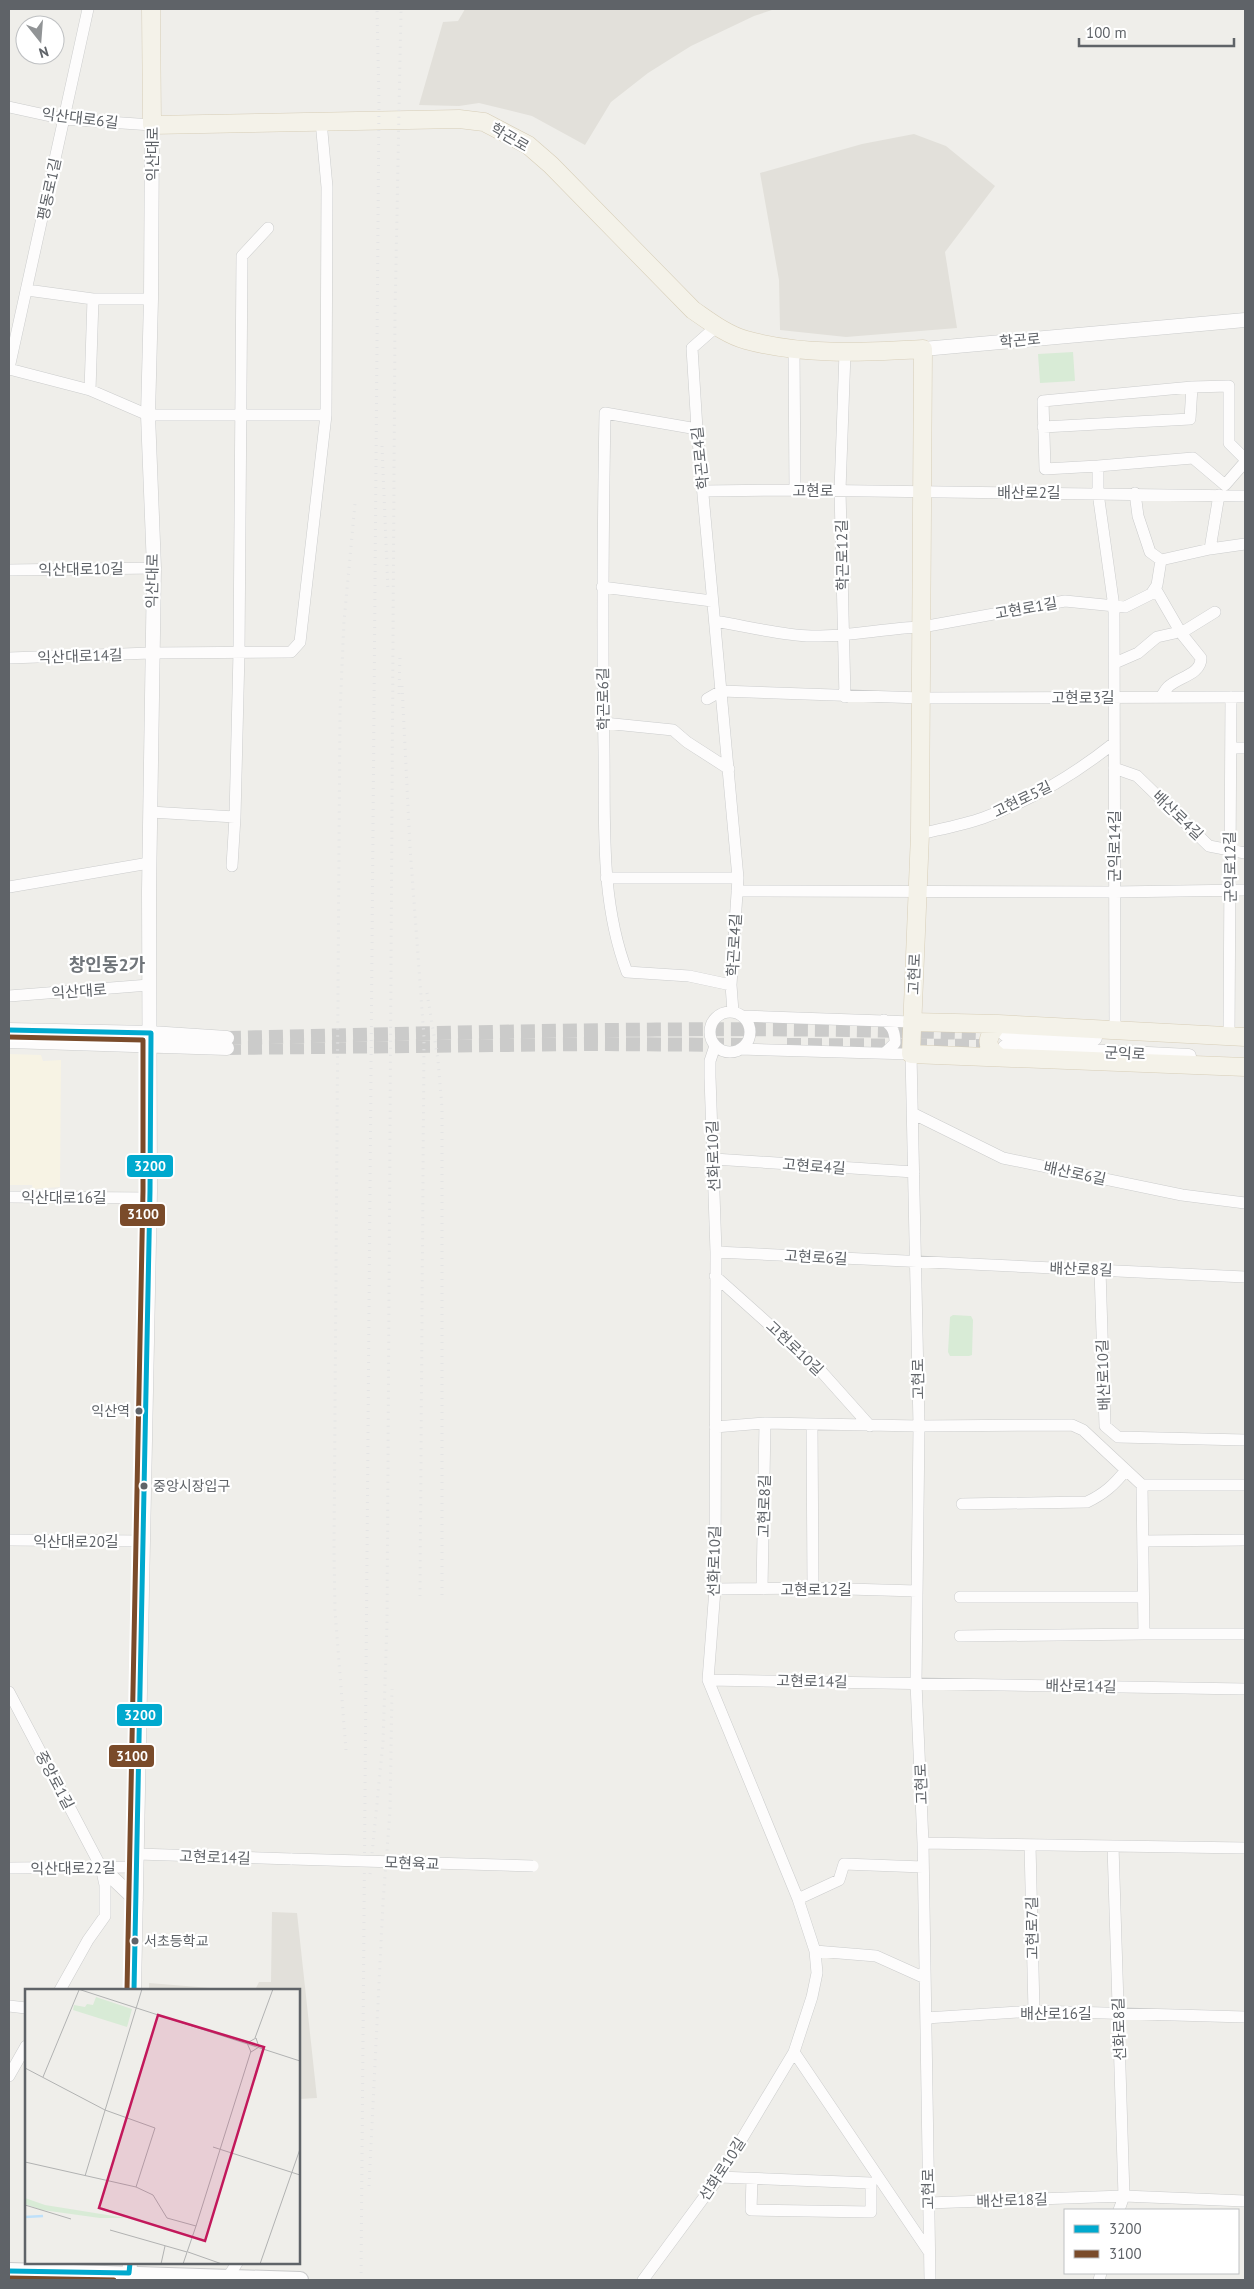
<svg xmlns="http://www.w3.org/2000/svg" width="1254" height="2289" font-family="'PT Sans','Noto Sans KR',sans-serif">
	<style>
		.commercial { fill: #f7f3e4 }
		.education { fill: #e2e0da }
		.green { fill: #d8ebd6 }
		.lines { fill: none; stroke-linecap: round; stroke-linejoin: round }
		.tertiary-tunnel { stroke: #cbcbca; stroke-width: 14; stroke-dasharray: 14 7; stroke-linecap: butt }
		.minor-casing { stroke: #cbcccc; stroke-width: 12 }
		.tertiary-casing { stroke: #cbcccc; stroke-width: 15 }
		.secondary-casing { stroke: #cacacb; stroke-width: 18 }
		.primary-casing { stroke: #d7ceb8; stroke-width: 19 }
		.minor { stroke: #fdfcfc; stroke-width: 11 }
		.tertiary { stroke: #fdfcfc; stroke-width: 14 }
		.secondary { stroke: #fdfcfc; stroke-width: 16 }
		.primary { stroke: #f4f2e9; stroke-width: 18 }
		.rail { stroke: #e4e4e4; stroke-width: 3; stroke-dasharray: 1 6; stroke-linecap: butt }
		.minor-bridge-casing { stroke: #cbcccc; stroke-width: 12; stroke-linecap: butt }
		.minor-bridge { stroke: #fdfcfc; stroke-width: 11 }
		.bus-1-casing { stroke: #fff; stroke-width: 9 }
		.bus-2-casing { stroke: #fff; stroke-width: 9 }
		.bus-1 { stroke: #00a9ce; stroke-width: 5 }
		.bus-2 { stroke: #7a4b2a; stroke-width: 5 }
		.bus-dot { fill: #5f6368; stroke: #fff; stroke-width: 2 }
		.labels { text-anchor: middle; dominant-baseline: central; stroke-width: 4.5; stroke-linejoin: round; paint-order: stroke }
		.bus-label { font-size: 14px; fill: #5f6368; stroke: #fff; text-anchor: start }
		.street-label { font-size: 15px; fill: #5f6368; stroke: #fff }
		.quarter-label { font-size: 18px; font-weight: bold; fill: #70757a; stroke: #fff }
		.inset-river { fill: none; stroke: #bfe0f9; stroke-width: 2.5 }
		.inset-road { fill: none; stroke: #b1b2b2; stroke-width: 1 }
		.view { fill: #c2185b; fill-opacity: 0.15; stroke: #c2185b; stroke-width: 2.5 }
		.inset-edge { fill: none; stroke: #5f6368; stroke-width: 2.5 }
		.line-badge { stroke: #fff; stroke-width: 2 }
		.badge-label { font-size: 14px; text-anchor: middle; font-weight: bold; fill: #fff }
	</style>
	<rect width="100%" height="100%" fill="#efeeea"/>
	<path class="commercial" d="M9 1054 41 1055 43 1061 61 1060 60 1187 33 1189 32 1185H9Z"/>
	<path class="education" d="M465 9H775L754 16 691 46 648 73 611 102 585 145 532 116 479 103 459 106 419 105 443 22 458 21Z
		M914 134 946 146 995 186 945 252 957 328 846 337 780 330 779 280 760 173 862 144Z
		M272 1912 297 1913 317 2098 299 2099V1990H255L259 1982H271Z
		M149 1983 235 1990H149Z"/>
	<path class="green" d="M1073 352 1075 381 1040 383 1038 354Z
		M953 1315 971 1316 973 1320 972 1355 969 1356H950L948 1352 950 1317Z"/>
	<g class="lines">
		<path class="tertiary-tunnel" d="M227 1038C485 1032 742 1024 1000 1034
			M787 1045 998 1046
			M227 1048 590 1044 753 1045"/>
		<defs>
			<path id="minor" d="M9 107 64 119 152 125
				M27 290 93 299H151
				M717 326 692 348 697 429 738 878 731 985 733 1012
				M794 349 795 490
				M9 368 88 9
				M9 369 90 390 148 415H326
				M90 390 93 299
				M1043 427 1190 419 1192 387
				M697 429 605 413C603 526 602 638 604 751 605 824 600 901 627 972L689 976 731 985
				M1098 466 1045 469 1043 401 1192 387 1229 386V443L1245 459
				M704 491 795 490 1245 496
				M1135 493 1138 516 1150 552 1161 560
				M1210 549 1245 544
				M9 570 154 568
				M602 587 712 601
				M1155 588 1181 633 1201 658C1201 675 1178 677 1168 687 1165 690 1163 694 1161 697
				M715 621C746 626 779 635 811 636 848 637 885 628 922 627L1065 601 1125 607 1151 594 1157 585 1161 560 1210 549 1219 495
				M1181 633 1215 612
				M9 658 151 653 291 652 300 642 326 415 327 187 321 121
				M1115 663 1138 653 1157 637 1175 633 1178 629
				M845 697 840 490 845 353
				M707 699 721 691 921 698 1245 697
				M604 723 673 730 687 742 729 769
				M1231 748H1245
				M1114 768 1137 776 1209 846 1245 853
				M150 812 235 817
				M920 834C941 829 963 825 983 818 1030 801 1075 774 1114 743
				M232 866 235 817 239 652 242 256 268 228
				M606 878H738
				M9 887 149 863
				M737 891 1114 892 1245 890
				M9 996 149 985
				M710 1032a20 20 0 1 1 40 0a20 20 0 1 1-40 0Z
				M742 1016 912 1022
				M884 1020C893 1027 895 1032 895 1043L885 1053
				M1115 1030 1114 607 1098 493V466L1193 458 1225 485 1245 462
				M1229 1036 1231 697
				M740 1049 911 1054 919 1426 916 1683 923 1843 930 2280
				M914 1114 1003 1158 1182 1195 1245 1203
				M714 1159 914 1172
				M9 1197 150 1198
				M716 1252 1245 1277
				M1100 1270 1105 1426 1118 1437 1245 1440
				M715 1276 820 1370 870 1426
				M812 1424 813 1588
				M715 1427 765 1423 919 1426 1072 1425 1083 1430 1142 1485H1245
				M1142 1485 1144 1634H1245
				M962 1504 1087 1502C1104 1494 1114 1485 1126 1470
				M9 1540 144 1541
				M1143 1541 1245 1540
				M715 1589 813 1588 917 1591
				M762 1589 765 1423
				M960 1597H1143
				M960 1636 1144 1634
				M708 1680 1245 1689
				M9 1692 101 1867 105 1885V1916L88 1940 60 1990
				M923 1843 1245 1848
				M1030 1845 1034 2011
				M1113 1846 1124 2196 1119 2210
				M137 1854 292 1859
				M9 1868 137 1867
				M798 1899 839 1880 844 1864 923 1867
				M815 1951 876 1956 925 1978
				M9 2006 26 2008
				M926 2018 1034 2011 1245 2017
				M794 2052 929 2252
				M9 2076 26 2046
				M719 2177 871 2183V2212L751 2210 752 2179
				M928 2203 1124 2196 1245 2201
				M228 2277 237 2263
				M643 2280 719 2177 794 2052 812 1997 817 1973 815 1951 798 1899 708 1680 715 1589 716 1252 710 1077V1061L715 1046
				M1099 2280 1101 2273"/>
			<path id="tertiary" d="M923 349 1245 320
				M9 1030 151 1033 227 1038
				M1005 1034 1095 1038
				M9 1041 227 1048
				M1005 1047 1189 1056
				M101 1867 136 1900
				M134 1990 150 1191 149 891 154 568 148 415 151 299 152 125
				M129 2280 130 2263"/>
			<path id="secondary" d="M9 2271 300 2280"/>
			<path id="primary" d="M151 9 152 125 459 119 484 122 528 145 551 165 693 310C709 321 727 335 746 340 804 356 864 352 923 349L920 834 911 1054 1245 1067
				M912 1022 998 1024 1245 1037
				M998 1056C983 1045 988 1036 998 1024"/>
		</defs>
		<use href="#minor" class="minor-casing"/>
		<use href="#tertiary" class="tertiary-casing"/>
		<use href="#secondary" class="secondary-casing"/>
		<use href="#primary" class="primary-casing"/>
		<use href="#minor" class="minor"/>
		<use href="#tertiary" class="tertiary"/>
		<use href="#secondary" class="secondary"/>
		<use href="#primary" class="primary"/>
		<path class="rail" d="M382 446 388 591
			M402 686 410 847 424 1037 420 1596
			M399 694 400 656
			M427 993 438 1060 442 1107V1597
			M346 1750 335 1611 334 1552 340 712 344 621 355 504
			M370 1874 383 1742 387 1624 395 315 401 9
			M369 2186 383 1902 390 1811 392 1689
			M361 2280 379 102 377 9"/>
		<defs>
			<path id="minor-bridge" d="M292 1859 533 1866"/>
		</defs>
		<use href="#minor-bridge" class="minor-bridge-casing"/>
		<use href="#minor-bridge" class="minor-bridge"/>
		<defs>
			<path id="bus-1" d="M9 1030 151 1033 150 1191 134 1990
				M9 2271 129 2273 130 2263"/>
			<path id="bus-2" d="M9 1037 143 1040V1191L127 1990
				M9 2278 114 2280"/>
		</defs>
		<use href="#bus-1" class="bus-1-casing"/>
		<use href="#bus-2" class="bus-2-casing"/>
		<use href="#bus-1" class="bus-1"/>
		<use href="#bus-2" class="bus-2"/>
	</g>
	<g class="bus-dot">
		<circle cx="139" cy="1411" r="4.5"/>
		<circle cx="144" cy="1486" r="4.5"/>
		<circle cx="135" cy="1941" r="4.5"/>
	</g>
	<g class="labels">
		<g class="bus-label">
			<text x="130" y="1411" text-anchor="end">익산역</text>
			<text x="153" y="1486">중앙시장입구</text>
			<text x="144" y="1941">서초등학교</text>
		</g>
		<g class="street-label">
			<text transform="translate(80 118) rotate(7)">익산대로6길</text>
			<text transform="translate(510 137) rotate(30)">학곤로</text>
			<text transform="translate(152 154) rotate(-90)">익산대로</text>
			<text transform="translate(49 189) rotate(-78)">평동로1길</text>
			<text transform="translate(1020 340) rotate(-5)">학곤로</text>
			<text transform="translate(700 458) rotate(-96)">학곤로4길</text>
			<text x="813" y="490">고현로</text>
			<text x="1029" y="492">배산로2길</text>
			<text transform="translate(842 555) rotate(-91)">학곤로12길</text>
			<text transform="translate(81 569) rotate(-1)">익산대로10길</text>
			<text transform="translate(152 581) rotate(-89)">익산대로</text>
			<text transform="translate(1026 608) rotate(-10)">고현로1길</text>
			<text transform="translate(80 656) rotate(-2)">익산대로14길</text>
			<text x="1083" y="697">고현로3길</text>
			<text transform="translate(603 699) rotate(-91)">학곤로6길</text>
			<text transform="translate(1022 799) rotate(-26)">고현로5길</text>
			<text transform="translate(1178 815) rotate(44)">배산로4길</text>
			<text transform="translate(1114 846) rotate(-90)">군익로14길</text>
			<text transform="translate(1230 867) rotate(-91)">군익로12길</text>
			<text transform="translate(734 945) rotate(-87)">학곤로4길</text>
			<text transform="translate(914 974) rotate(-88)">고현로</text>
			<text transform="translate(79 991) rotate(-4)">익산대로</text>
			<text transform="translate(1125 1053) rotate(3)">군익로</text>
			<text transform="translate(713 1156) rotate(-92)">선화로10길</text>
			<text transform="translate(814 1166) rotate(4)">고현로4길</text>
			<text transform="translate(1075 1173) rotate(12)">배산로6길</text>
			<text x="64" y="1197">익산대로16길</text>
			<text transform="translate(816 1257) rotate(3)">고현로6길</text>
			<text transform="translate(1081 1269) rotate(2)">배산로8길</text>
			<text transform="translate(795 1348) rotate(43)">고현로10길</text>
			<text transform="translate(1103 1375) rotate(-92)">배산로10길</text>
			<text transform="translate(918 1379) rotate(-91)">고현로</text>
			<text transform="translate(764 1506) rotate(-89)">고현로8길</text>
			<text x="76" y="1541">익산대로20길</text>
			<text transform="translate(714 1561) rotate(-89)">선화로10길</text>
			<text x="816" y="1589">고현로12길</text>
			<text transform="translate(812 1681) rotate(1)">고현로14길</text>
			<text transform="translate(1081 1686) rotate(1)">배산로14길</text>
			<text transform="translate(55 1780) rotate(62)">중앙로1길</text>
			<text transform="translate(921 1784) rotate(-92)">고현로</text>
			<text transform="translate(215 1857) rotate(2)">고현로14길</text>
			<text transform="translate(412 1863) rotate(2)">모현육교</text>
			<text transform="translate(73 1868) rotate(-1)">익산대로22길</text>
			<text transform="translate(1032 1928) rotate(-91)">고현로7길</text>
			<text x="1056" y="2013">배산로16길</text>
			<text transform="translate(1119 2029) rotate(-92)">선화로8길</text>
			<text transform="translate(722 2169) rotate(-57)">선화로10길</text>
			<text transform="translate(928 2189) rotate(-91)">고현로</text>
			<text transform="translate(1012 2200) rotate(-2)">배산로18길</text>
		</g>
		<g class="quarter-label">
			<text x="107" y="964">창인동2가</text>
		</g>
	</g>
	<g transform="translate(25 1989)">
		<rect width="275" height="275" fill="#efeeea"/>
		<path d="M71 8 107 20 102 38 48 21 49 16 60 18 62 15 68 16ZM0 209 20 216 101 229H75L17 221 0 215Z" fill="#d8ebd6"/>
		<path class="inset-river" d="M0 228 18 227"/>
		<path class="inset-road" d="M53 0 275 72M230 49 248 0M231 49 234 58 226 63 222 54ZM0 79 80 121 130 139 111 198 128 206 142 229 171 237 158 275M18 88 54 1M188 158 275 186M0 173 111 198M60 187 117 0M0 216 46 230M171 237 226 62M85 241 162 263M163 263 197 275M136 275 140 257M235 275 275 160"/>
		<path class="view" d="M133 26 239 58 180 252 74 219Z"/>
		<rect width="275" height="275" class="inset-edge"/>
	</g>
	<g class="line-badge">
		<rect x="126" y="1154" width="48" height="24" rx="5" fill="#00a9ce"/>
		<rect x="119" y="1203" width="47" height="24" rx="5" fill="#7a4b2a"/>
		<rect x="116" y="1703" width="47" height="24" rx="5" fill="#00a9ce"/>
		<rect x="108" y="1744" width="47" height="24" rx="5" fill="#7a4b2a"/>
	</g>
	<g class="badge-label">
		<text x="150" y="1171">3200</text>
		<text x="143" y="1219">3100</text>
		<text x="140" y="1720">3200</text>
		<text x="132" y="1761">3100</text>
	</g>
	<rect width="1254" height="2289" fill="none" stroke="#5f6368" stroke-width="20"/>
	<rect x="1064" y="2209" width="175" height="65" fill="#ffffff" stroke="#bfc1c3"/>
	<rect x="1074" y="2225" width="25" height="8" fill="#00a9ce" stroke="#bfc1c3"/>
	<text x="1109" y="2234" font-size="15" fill="#5f6368">3200</text>
	<rect x="1074" y="2250" width="25" height="8" fill="#7a4b2a" stroke="#bfc1c3"/>
	<text x="1109" y="2259" font-size="15" fill="#5f6368">3100</text>
	<g transform="translate(40 40) rotate(163)"><circle r="24" fill="#ffffff" stroke="#bfc1c3"/>
	<path d="M0-4L9 19L0 12L-9 19Z" fill="#919496"/>
	<text y="-8" font-size="14" font-weight="bold" text-anchor="middle" fill="#5f6368">N</text>
	</g>
	<path d="M1079 38v8h155v-8" fill="none" stroke="#5f6368" stroke-width="2.5"/>
	<text x="1086" y="38" font-size="15" fill="#5f6368" stroke="#ffffff" stroke-width="4" paint-order="stroke">100 m</text>
</svg>
